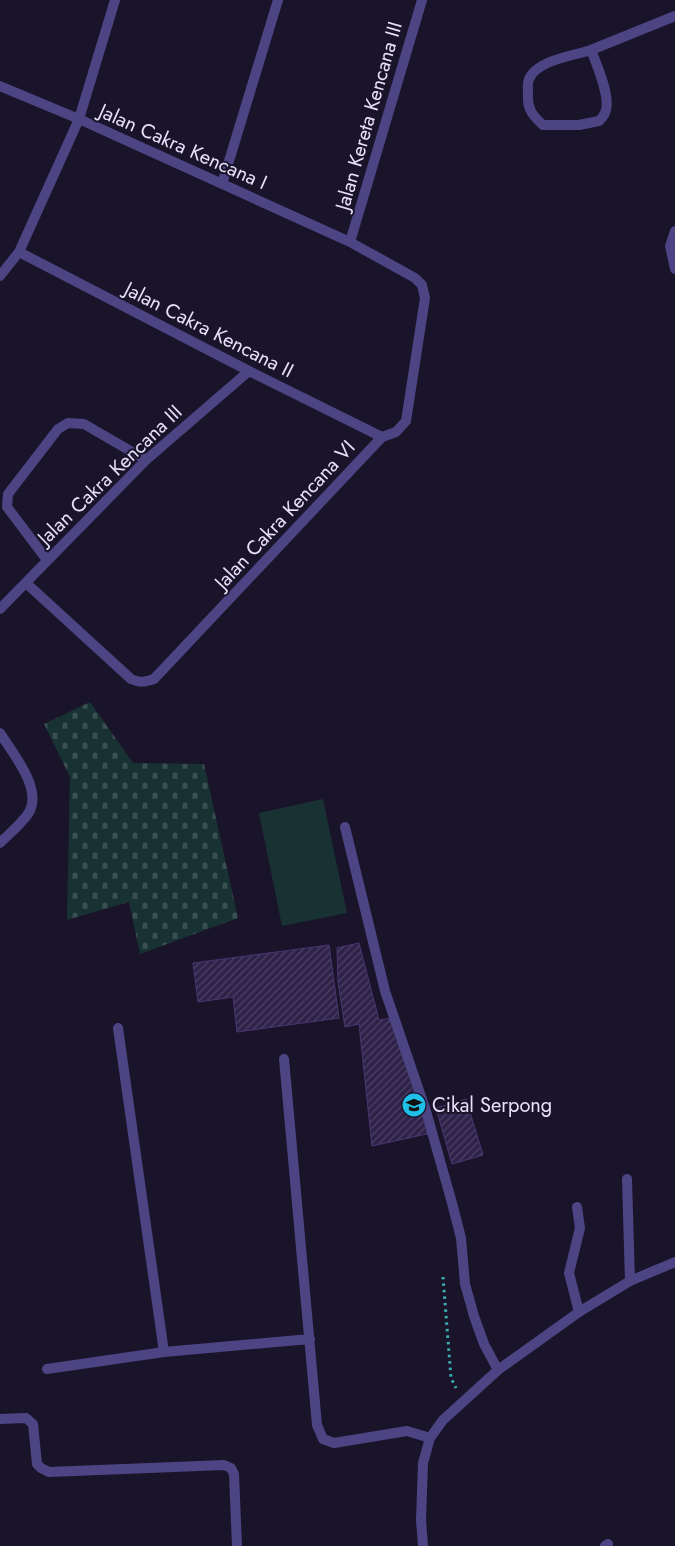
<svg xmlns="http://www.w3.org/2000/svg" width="675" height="1546" font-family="Jost,sans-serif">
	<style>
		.green { fill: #183133 }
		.cemetery { fill: url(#cemetery-stones) }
		.building { fill: url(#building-hatch); stroke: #493673 }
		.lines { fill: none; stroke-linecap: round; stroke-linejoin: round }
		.path { stroke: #3eadb2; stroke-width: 3; stroke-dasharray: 2.5 4; stroke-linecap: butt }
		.service { stroke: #4d4484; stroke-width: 10 }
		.minor { stroke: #4d4484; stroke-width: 10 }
		.labels { text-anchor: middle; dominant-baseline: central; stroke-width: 4; stroke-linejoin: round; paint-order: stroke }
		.street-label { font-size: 20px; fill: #e6e0fc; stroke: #1a142a }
		.poi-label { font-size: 20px; fill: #e6e0fc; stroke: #1a142a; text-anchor: start }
	</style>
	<defs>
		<pattern id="cemetery-stones" width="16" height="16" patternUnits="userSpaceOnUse" patternTransform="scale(1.25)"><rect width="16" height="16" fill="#183133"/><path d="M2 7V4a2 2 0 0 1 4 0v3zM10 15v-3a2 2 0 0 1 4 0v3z" fill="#3a4f51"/></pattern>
		<pattern id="building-hatch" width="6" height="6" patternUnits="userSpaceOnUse" patternTransform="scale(1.25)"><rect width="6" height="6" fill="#2e2249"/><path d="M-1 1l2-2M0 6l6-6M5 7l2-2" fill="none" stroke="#4c4264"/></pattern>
	</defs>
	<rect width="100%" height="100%" fill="#1a142a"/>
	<path class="green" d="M323 799 347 913 282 926 259 813Z"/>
	<path class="cemetery" d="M90 702 133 763 204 764 238 918 140 954 129 902 67 920 70 777 44 724Z"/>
	<path class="building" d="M359 943 379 1020 392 1018 431 1133 372 1146 359 1024 345 1027 338 982 337 948Z
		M329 945 339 1018 237 1032 233 997 198 1002 193 963Z
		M466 1099 483 1155 452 1164 436 1108Z"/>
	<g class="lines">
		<path class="path" d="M443 1277 451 1378 456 1388"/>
		<path class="service" d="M345 827 385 991 426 1111 452 1203 461 1238 465 1284 474 1316 484 1344 498 1370
			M627 1179 630 1281
			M577 1207 580 1228 569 1273 579 1312"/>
		<path class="minor" d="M591 50C573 56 537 60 529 79 527 84 528 90 528 95 527 109 533 116 543 125H579L599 121C602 118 605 115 606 110 610 95 597 65 591 50L675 16
			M0 86 79 119 350 242 415 278 422 285 425 298 406 421 396 432 382 437 154 679C145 682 140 683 131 679L26 583
			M222 184 278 0
			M675 231 670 246 675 269
			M350 242 422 0
			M19 252 249 371 382 437
			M0 276 19 252 79 119 115 0
			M47 560 7 507 8 494 58 429 68 423 84 424 146 460
			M0 609 146 460 249 371
			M0 733C13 754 44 790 28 814 20 825 9 834 0 843
			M118 1028 164 1352
			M284 1059 317 1425 323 1439 334 1443 407 1431 430 1438
			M47 1369 164 1352 310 1339
			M0 1419 26 1418 33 1424 37 1464 41 1468 49 1472 224 1465 231 1468 234 1474 237 1546
			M423 1546 421 1520 423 1463 430 1438 443 1420 498 1370 579 1312 630 1281 675 1262
			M605 1546 608 1544"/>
	</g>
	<defs>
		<symbol id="school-disc" viewBox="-11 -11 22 22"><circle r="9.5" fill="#20bfe8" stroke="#1a142a"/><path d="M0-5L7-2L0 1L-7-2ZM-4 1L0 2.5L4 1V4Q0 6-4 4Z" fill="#111"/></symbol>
	</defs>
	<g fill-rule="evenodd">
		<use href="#school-disc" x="400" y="1091" width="28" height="28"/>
	</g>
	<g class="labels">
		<g class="street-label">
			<text transform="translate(369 116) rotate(-74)">Jalan Kereta Kencana III</text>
			<text transform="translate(183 147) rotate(24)">Jalan Cakra Kencana I</text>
			<text transform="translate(209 330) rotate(27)">Jalan Cakra Kencana II</text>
			<text transform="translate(110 475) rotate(-44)">Jalan Cakra Kencana III</text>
			<text transform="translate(285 515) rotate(-47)">Jalan Cakra Kencana VI</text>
		</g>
		<g class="poi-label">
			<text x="432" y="1105">Cikal Serpong</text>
		</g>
	</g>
</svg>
